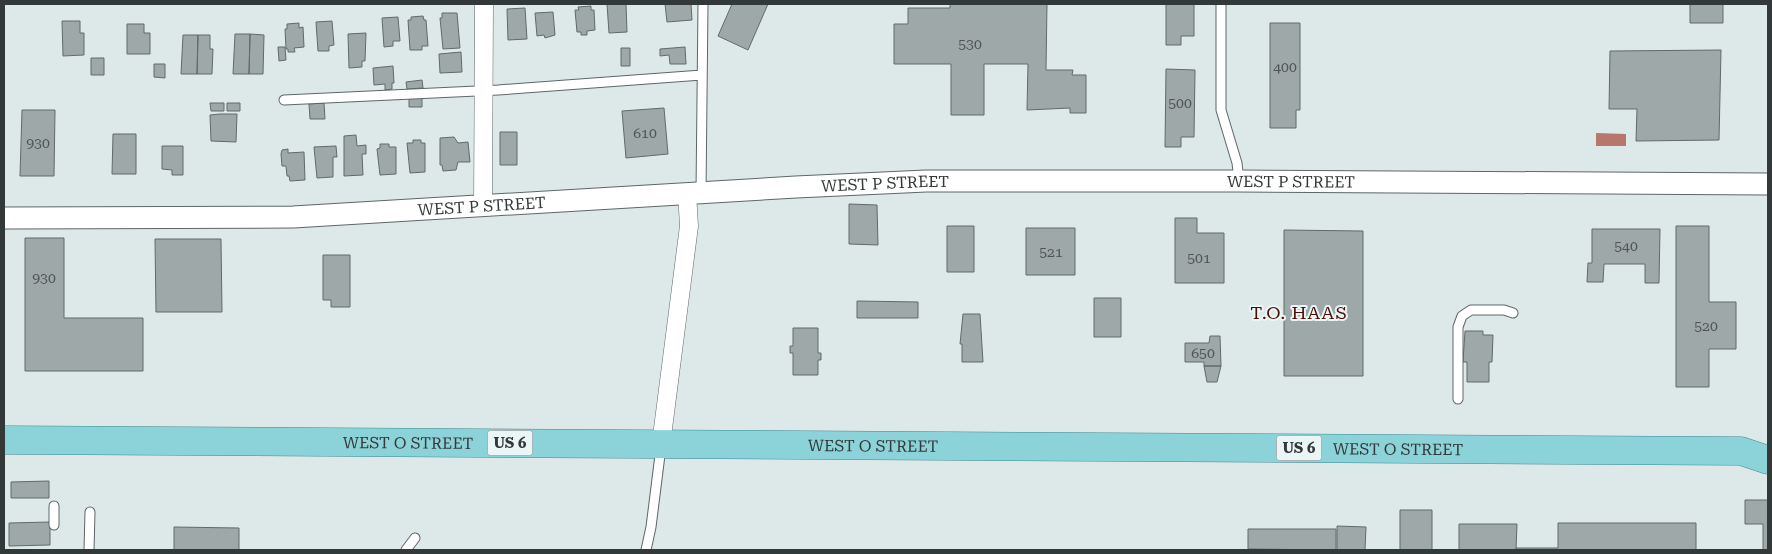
<svg xmlns="http://www.w3.org/2000/svg" width="1772" height="554" font-family="'Roboto Serif',serif">
	<style>
		.water { fill: #b6776c }
		.building { fill: #9ea8a9; stroke: #606a6a }
		.lines { fill: none; stroke-linecap: round; stroke-linejoin: round }
		.service-casing { stroke: #5d6768; stroke-width: 11 }
		.minor-casing { stroke: #5d6768; stroke-width: 19 }
		.tertiary-casing { stroke: #5d6768; stroke-width: 23 }
		.primary-casing { stroke: #3b8990; stroke-width: 29 }
		.service { stroke: #fff; stroke-width: 9 }
		.minor { stroke: #fff; stroke-width: 18 }
		.tertiary { stroke: #fff; stroke-width: 21 }
		.primary { stroke: #8cd3d9; stroke-width: 28 }
		.labels { text-anchor: middle; dominant-baseline: central; stroke-width: 4; stroke-linejoin: round; paint-order: stroke }
		.number-label { font-size: 14px; fill: #4e5454 }
		.shield { fill: #eaf5f6; stroke: #6a7171; stroke-width: 1 }
		.shield-label { font-size: 15px; font-weight: bold; fill: #333838 }
		.street-label { font-size: 16px; fill: #333838; stroke: #eaf5f6 }
		.neighbourhood-label { font-size: 18px; letter-spacing: 1px; fill: #4f0b05; stroke: #eaf5f6 }
	</style>
	<rect width="100%" height="100%" fill="#dde8e9"/>
	<path class="water" d="M1596 133 1626 134V146H1596Z"/>
	<path class="building" d="M607 4H626L627 32 609 33Z
		M665 4H691L692 20 667 22Z
		M732 4H768L748 50 718 36Z
		M950 4H1058H1047L1046 70H1073L1072 75H1086V113H1070V108L1027 110 1028 64H984V115H951V64H894V24H908V8H950Z
		M1166 4H1194V36H1181V45H1166Z
		M1690 4H1723V23H1690Z
		M591 6V10H594L595 30 587 31V35H581V32H577L575 10H579L578 7Z
		M525 8 527 39 508 40 507 9Z
		M553 12 555 35 545 38 544 35 537 36 535 13Z
		M442 13H457L460 48 443 49 440 18H442Z
		M423 16 424 20H426L428 46H422V50H410L408 20H411V17Z
		M398 17 400 41H393V46L384 47 382 18Z
		M62 21H80V33H84V55L63 56Z
		M332 21 334 45 329 46V51H318L316 22Z
		M299 23V28L303 27 304 47 294 48 295 52H288V49H286L285 29H287V24Z
		M1270 23H1300V110H1296V128H1270Z
		M127 24H144V33H150V54H127Z
		M366 33 365 61H362V67L349 68 348 34Z
		M235 34H250L249 74H233Z
		M250 34 264 35 263 74H249Z
		M183 35H198L197 74H181Z
		M198 35H210V49H213L212 74H197Z
		M278 47H285L286 60 279 61Z
		M685 47 686 64H670L669 55 660 56V49Z
		M621 48H630V66H621Z
		M1721 50 1719 140 1636 141 1637 109H1609L1610 51Z
		M461 52 462 72 440 73 439 54Z
		M91 58H104V75H91Z
		M154 64H165V78L154 77Z
		M393 66 394 83H392V89L385 90V84L374 85 373 68Z
		M1166 69 1195 70 1194 137H1181V147H1165Z
		M422 80 423 88 407 89 406 82Z
		M409 98H422V107H409Z
		M210 103H224V111H211Z
		M227 103H240V111H227Z
		M324 103 325 119H310L309 104Z
		M664 108 668 154 626 158 622 111Z
		M22 110H55L54 176H20Z
		M220 114H237L236 142 211 141 210 115Z
		M500 132H517V165H500Z
		M113 134H136V174H112Z
		M356 135 357 146 366 145V154H362L363 175 344 176V136Z
		M454 137 458 143 468 142 470 162H458L456 170 443 171 442 165H440V138Z
		M413 140H421V143H425V172L410 173 407 143H413Z
		M380 144H389V147H396V174L380 175 377 149 380 148Z
		M162 146H183V175H172V170L162 169Z
		M336 146 337 157H333V177L317 178 314 147Z
		M288 149V153L304 152 305 180 290 181 289 176H287L286 166H282L281 154 282 150Z
		M849 204 877 205 878 245 849 244Z
		M1175 218H1197V233H1224V283H1175Z
		M947 226H974V272H947Z
		M1676 226H1709V302H1736V349H1709V387H1676Z
		M1026 228H1075V275H1026Z
		M1592 229H1660L1659 283H1645V264H1604L1603 282H1587L1588 263H1592Z
		M1284 230 1363 231V376H1284Z
		M25 238H64V318H143V371H25Z
		M155 239H221L222 312H156Z
		M323 255H350V307H331V300H323Z
		M1094 298H1121V337H1094Z
		M857 301 918 302V318H857Z
		M963 314H980L983 362H962V344H960Z
		M793 328H818V353H821V360H818V375H793V353H790V346H793Z
		M1465 331H1483V335H1493L1492 362H1489V382H1467V362H1463Z
		M1210 336H1220L1221 366H1204V362H1185V343H1209Z
		M1204 366H1221L1217 382H1207Z
		M49 481V498H11V482Z
		M1745 500H1768V550H1763V524H1745Z
		M1400 510H1432V550H1400Z
		M50 522V545L9 546V523Z
		M1558 523H1696V550H1516V548H1558Z
		M1459 524H1517L1516 550H1459Z
		M1337 526 1366 527 1365 550H1337Z
		M174 527 239 528V550H174Z
		M1248 529H1336V550L1248 549Z"/>
	<g class="lines">
		<defs>
			<path id="service" d="M1221 4V110L1237 163 1239 181
				M284 100 498 90 702 75
				M701 192 703 4
				M1458 399V327L1462 316 1471 310H1504L1513 313
				M54 506V525
				M89 550 90 512
				M406 550 415 538
				M646 550 651 527 661 447"/>
			<path id="minor" d="M483 206 484 4
				M661 444 689 226 687 193"/>
			<g id="tertiary">
				<path id="s1" d="M4 218 293 217 796 187 926 181H1239L1768 184"/>
			</g>
			<g id="primary">
				<path id="s2" d="M4 440 1741 451 1768 460"/>
			</g>
		</defs>
		<use href="#service" class="service-casing"/>
		<use href="#minor" class="minor-casing"/>
		<use href="#tertiary" class="tertiary-casing"/>
		<use href="#primary" class="primary-casing"/>
		<use href="#service" class="service"/>
		<use href="#minor" class="minor"/>
		<use href="#tertiary" class="tertiary"/>
		<use href="#primary" class="primary"/>
	</g>
	<g class="labels">
		<g class="number-label">
			<text x="970" y="44">530</text>
			<text x="1285" y="67">400</text>
			<text x="1180" y="103">500</text>
			<text x="645" y="133">610</text>
			<text x="38" y="143">930</text>
			<text x="1626" y="246">540</text>
			<text x="1051" y="252">521</text>
			<text x="1199" y="258">501</text>
			<text x="44" y="278">930</text>
			<text x="1706" y="326">520</text>
			<text x="1203" y="353">650</text>
		</g>
		<g class="shield">
			<rect x="487.5" y="430.5" width="45" height="25" rx="4"/>
			<rect x="1276.5" y="435.5" width="45" height="25" rx="4"/>
		</g>
		<g class="shield-label">
			<text x="510" y="443">US 6</text>
			<text x="1299" y="448">US 6</text>
		</g>
		<g class="street-label">
			<text stroke="none"><textPath href="#s1" startOffset="1288">WEST P STREET</textPath></text>
			<text stroke="none"><textPath href="#s1" startOffset="882">WEST P STREET</textPath></text>
			<text stroke="none"><textPath href="#s1" startOffset="478">WEST P STREET</textPath></text>
			<text stroke="none"><textPath href="#s2" startOffset="404">WEST O STREET</textPath></text>
			<text stroke="none"><textPath href="#s2" startOffset="869">WEST O STREET</textPath></text>
			<text stroke="none"><textPath href="#s2" startOffset="1394">WEST O STREET</textPath></text>
		</g>
		<g class="neighbourhood-label">
			<text x="1299" y="312">T.O. HAAS</text>
		</g>
	</g>
	<rect width="1772" height="554" fill="none" stroke="#333838" stroke-width="10"/>
</svg>
